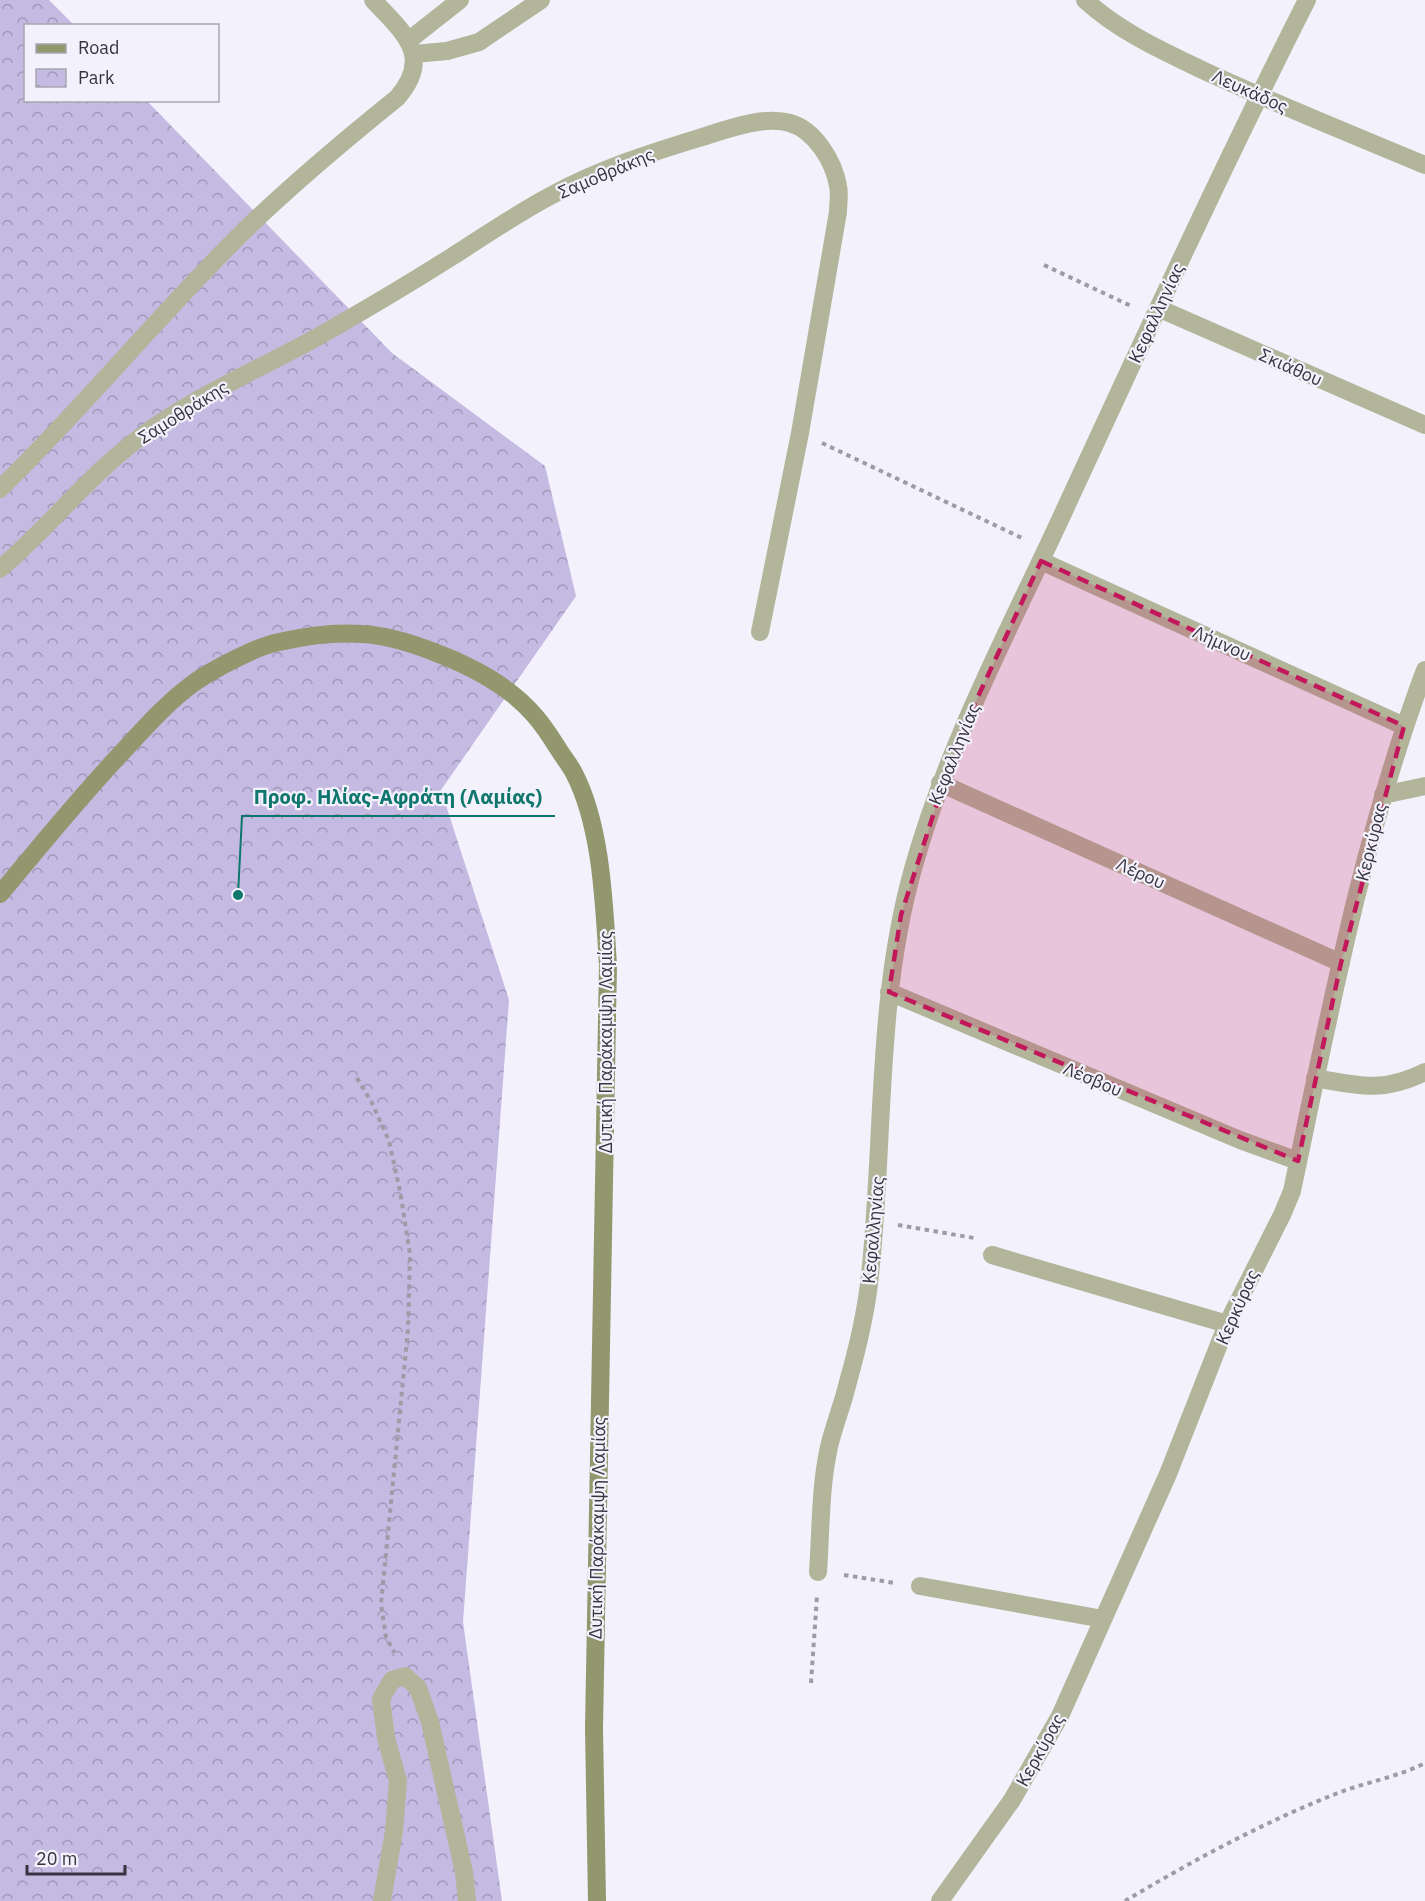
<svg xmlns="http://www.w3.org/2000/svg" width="1425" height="1901" font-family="'IBM Plex Sans',sans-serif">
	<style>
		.park { fill: url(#park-crowns) }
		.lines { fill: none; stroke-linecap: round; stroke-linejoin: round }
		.path { stroke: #9d9ba6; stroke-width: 4; stroke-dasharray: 4.5 4.5; stroke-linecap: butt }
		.street { stroke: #b2b59a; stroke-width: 18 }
		.secondary { stroke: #93976e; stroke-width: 18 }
		.marked { fill: #c2185b; fill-opacity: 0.2; stroke: #c2185b; stroke-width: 4.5; stroke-dasharray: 12 8; stroke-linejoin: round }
		.labels { text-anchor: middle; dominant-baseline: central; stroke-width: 4.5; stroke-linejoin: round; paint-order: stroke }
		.street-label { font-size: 18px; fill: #383540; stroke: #f3f1fc }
		.leader { fill: none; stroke: #0f766e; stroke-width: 2 }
		.callout-dot { fill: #0f766e; stroke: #f3f1fc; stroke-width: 2 }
		.callout-label { font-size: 20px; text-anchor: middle; font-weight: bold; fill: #0f766e; stroke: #f3f1fc; stroke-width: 4.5; stroke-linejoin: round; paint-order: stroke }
	</style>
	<defs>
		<pattern id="park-crowns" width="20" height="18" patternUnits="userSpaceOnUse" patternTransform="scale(1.5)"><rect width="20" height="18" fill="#c4bae2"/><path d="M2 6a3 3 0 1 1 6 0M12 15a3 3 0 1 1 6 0" fill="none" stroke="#a098b9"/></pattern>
	</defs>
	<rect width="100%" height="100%" fill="#f3f1fc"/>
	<path class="park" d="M0 0H49L74 25 26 26V100L147 101 392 353 545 466 576 596 441 790 509 1000 463 1622 502 1901H0Z"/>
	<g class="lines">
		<path class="path" d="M1044 265 1131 306
			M822 443 1024 539
			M357 1078 372 1103 389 1141 400 1191 410 1254 408 1330 381 1604 386 1637 394 1652
			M898 1225 974 1238
			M844 1575 895 1583
			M811 1683 817 1596
			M1125 1901C1192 1861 1266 1821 1338 1793 1366 1782 1398 1777 1425 1763"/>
		<path class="street" d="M1085 0C1121 33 1167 53 1211 74 1281 106 1353 135 1425 165
			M408 41 460 0
			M414 54 447 51 479 42 541 0
			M1158 308 1425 425
			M0 489C86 405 162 311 248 227 296 181 346 139 397 98 434 56 403 32 373 0
			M1041 561 1404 726
			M0 569C47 529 86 479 135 441 194 395 264 368 328 331 370 307 412 282 453 256 486 235 519 212 554 194 600 169 650 153 699 138 725 130 763 115 790 123 815 130 834 162 838 186 840 194 838 204 838 212L800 433 760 632
			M940 783 1341 963
			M1383 795 1425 786
			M889 992 1240 1140 1298 1161
			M1315 1078C1359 1086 1383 1093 1425 1072
			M992 1255 1227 1324
			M818 1572C821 1530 820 1487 829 1447 834 1425 843 1404 848 1382 857 1350 865 1317 869 1284 885 1146 875 1004 913 869 947 747 1006 636 1059 522 1140 347 1220 172 1307 0
			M920 1586 1103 1619
			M382 1901 394 1831 398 1781 386 1738 381 1699 392 1680 405 1676 418 1688 430 1722 464 1872 467 1901
			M940 1901 1012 1800 1060 1716 1168 1474 1227 1324 1282 1215 1292 1191C1329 1016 1362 838 1425 670"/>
		<path class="secondary" d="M0 894C42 844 83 793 128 746 148 724 170 700 195 682 214 669 257 646 279 642 305 636 335 632 362 634 386 635 411 643 434 652 471 666 509 685 535 716 544 726 552 739 559 750 564 758 570 765 574 773 602 827 604 905 608 965L594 1728 597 1901"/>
	</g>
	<path class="marked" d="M1041 561 1404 726 1341 963 1298 1161 889 992 901 915 956 744Z"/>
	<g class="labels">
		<g class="street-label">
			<text transform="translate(1250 91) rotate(24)">Λευκάδος</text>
			<text transform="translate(606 173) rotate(-23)">Σαμοθράκης</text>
			<text transform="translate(1156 313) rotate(-65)">Κεφαλληνίας</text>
			<text transform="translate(1291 367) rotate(24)">Σκιάθου</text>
			<text transform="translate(183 412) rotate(-32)">Σαμοθράκης</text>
			<text transform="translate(1222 643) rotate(24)">Λήμνου</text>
			<text transform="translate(954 754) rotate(-68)">Κεφαλληνίας</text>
			<text transform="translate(1371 842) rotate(-76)">Κερκύρας</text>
			<text transform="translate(1141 873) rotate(24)">Λέρου</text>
			<text transform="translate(605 1042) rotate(-90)">Δυτική Παράκαμψη Λαμίας</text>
			<text transform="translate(1093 1079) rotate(23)">Λέσβου</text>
			<text transform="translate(873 1230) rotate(-85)">Κεφαλληνίας</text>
			<text transform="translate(1237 1307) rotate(-66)">Κερκύρας</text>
			<text transform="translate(597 1528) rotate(-89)">Δυτική Παράκαμψη Λαμίας</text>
			<text transform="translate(1040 1750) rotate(-61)">Κερκύρας</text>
		</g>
	</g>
	<path class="leader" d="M238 895L242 816H555"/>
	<circle class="callout-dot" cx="238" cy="895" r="6"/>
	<g class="callout-label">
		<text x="398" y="804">Προφ. Ηλίας-Αφράτη (Λαμίας)</text>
	</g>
	<rect x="24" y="24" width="195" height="78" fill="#f3f1fc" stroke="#a8a6b1" stroke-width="1.5"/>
	<rect x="36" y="44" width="30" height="9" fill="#93976e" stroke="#a8a6b1" stroke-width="1.5"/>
	<text x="78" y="54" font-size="18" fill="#383540">Road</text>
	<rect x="36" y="69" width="30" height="18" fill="url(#park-crowns)" stroke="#a8a6b1" stroke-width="1.5"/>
	<text x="78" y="84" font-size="18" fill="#383540">Park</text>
	<path d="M27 1865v9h98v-9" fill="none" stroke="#383540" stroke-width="3"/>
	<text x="36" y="1865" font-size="18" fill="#383540" stroke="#f3f1fc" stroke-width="4.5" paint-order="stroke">20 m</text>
</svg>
